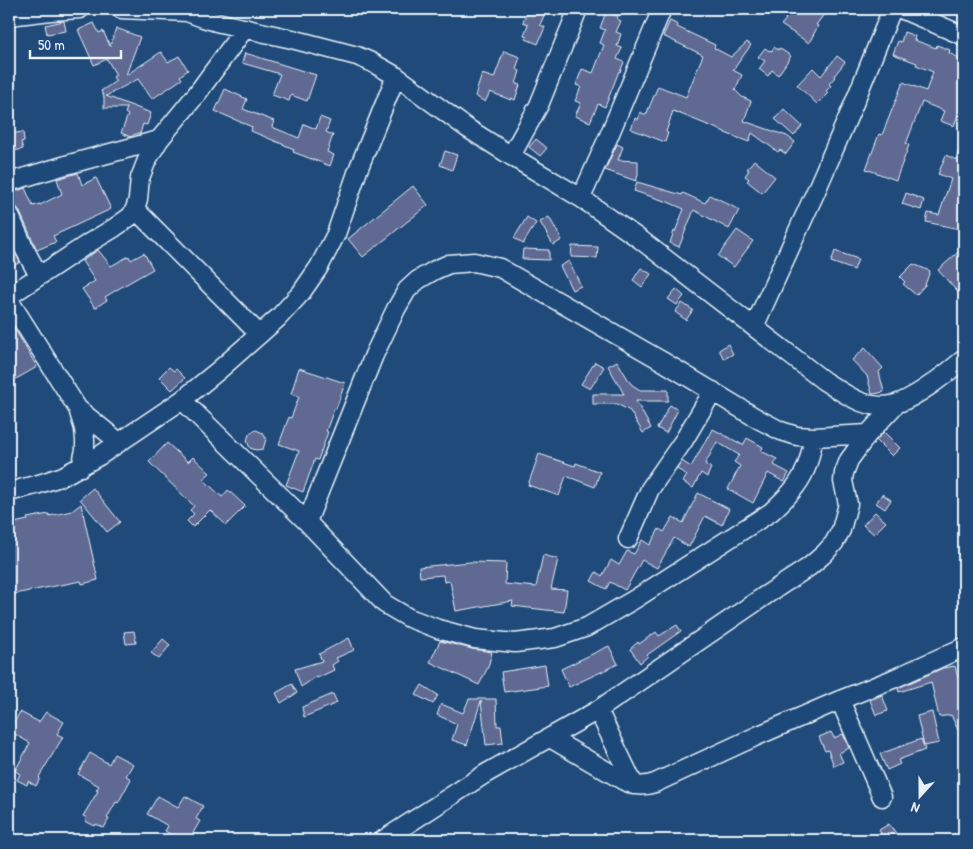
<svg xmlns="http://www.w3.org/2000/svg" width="973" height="849" font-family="'Patrick Hand',sans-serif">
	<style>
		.building { fill: #5e6992; stroke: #e8f1f8 }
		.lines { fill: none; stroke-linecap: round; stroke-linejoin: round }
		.minor-casing { stroke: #e8f1f8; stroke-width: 21 }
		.minor { stroke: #1f4a7a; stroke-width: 18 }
	</style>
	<rect width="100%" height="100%" fill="#1f4a7a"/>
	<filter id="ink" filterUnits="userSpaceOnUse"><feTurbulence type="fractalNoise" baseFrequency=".02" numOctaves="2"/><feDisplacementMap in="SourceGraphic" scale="10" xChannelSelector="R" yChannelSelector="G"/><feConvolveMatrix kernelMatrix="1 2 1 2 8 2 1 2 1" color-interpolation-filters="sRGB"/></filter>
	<g filter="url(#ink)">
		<path class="building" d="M528 9H541L540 11 545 13 540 25 545 27 538 44 526 39 527 37 524 36 528 24 523 22Z
			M777 9H828L816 25 818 26 809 43 781 25 786 19Z
			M606 12 618 16 617 19 621 21 616 32 621 34 617 46 622 48 617 59 624 62 620 72 619 71 605 107 598 104 590 122 575 116 581 103 575 101 581 87 576 85 582 69 593 73 604 45 600 43 605 30 600 28Z
			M64 21 66 31 47 34 45 25Z
			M670 21 678 25 677 27 715 45 714 48 731 57 747 42 751 45 733 70 742 75 735 90 742 97 751 101 744 121 787 136 795 142 786 154 780 150 778 152 752 133 749 142 725 133V132L673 111 666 132 668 133 665 142 631 129 635 118 638 120 640 112 646 115 658 86 686 97 703 55 663 36Z
			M94 23 99 33 103 31 110 46 116 28 140 37 126 75 161 52 168 62 179 56 188 70 180 76 182 79 152 99 138 79 106 96 151 113 147 125 143 124 140 134H135L131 137 121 133 128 115 125 113 127 108H104V97L101 91 116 81 113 77 116 75 107 59 94 65 78 30Z
			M904 32 915 36 914 40 936 48 937 45 950 50 949 53 959 58 958 61 964 64V98L954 126 940 121 944 111 922 102 906 144 909 145 896 180 866 169 879 134 882 135 903 82 926 91 933 72 916 65 917 63 893 54 898 41 901 42Z
			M774 47 778 50 779 48 791 56 778 75 772 70 768 76 759 69 765 61 758 57 765 48 769 51 770 50 772 51Z
			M504 51 520 57 516 69 520 71 516 84 520 85 515 100 511 98V100L490 92 485 102 475 96 482 74 494 78Z
			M245 53 316 75 307 101 291 95 289 101 272 95 280 74 242 63Z
			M837 56 845 62 834 76 835 77 829 84 831 86 826 91 828 93 817 104 797 85 813 68 821 76Z
			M225 89 247 99 243 109 274 121 272 127 299 138 304 124 316 129 320 117 330 121 326 132 333 135 327 152 334 155 330 166 293 152 294 149 251 131 252 127 215 111Z
			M784 109 802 126 794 136 775 119Z
			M23 132 24 141 21 142 23 149 9 152V134Z
			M536 139 547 148 540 156 529 147Z
			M961 141H964V230L926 222 928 213 939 215 951 179 938 174 946 155 956 160Z
			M617 144 623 147 618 160 638 161V175L636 181 605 170Z
			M445 151 457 155 452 170 440 165Z
			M754 160 775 177 762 193 747 181 749 179 745 176 749 170 747 169Z
			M78 173 82 185 96 178 111 209 53 236 56 242 37 250 19 210 15 205 9 204V194L25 188 33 206 40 204V205L62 194 57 179Z
			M637 182 682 195 683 193 705 203 710 195 715 198V197L739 210 729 229 694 210 679 247 670 243 674 231 675 232 684 209 668 202 634 191Z
			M413 186 428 205 363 257 348 239Z
			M906 193 924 200 921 210 902 204Z
			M527 217 536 223 523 244 514 238Z
			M549 217 562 240 553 245 540 222Z
			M737 230 753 241 734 267 718 256Z
			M9 240 20 262 9 269Z
			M572 246 598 247 597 258 571 257Z
			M964 247V299L938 270Z
			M523 249 549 250V260L522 259Z
			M98 250 111 266 129 256 131 260 144 253 153 269 123 286 105 297 107 300 95 308 82 289 95 281 82 261Z
			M835 251 858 259 854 270 831 262Z
			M569 261 581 286 572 290 560 266Z
			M913 264 930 271 925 285 916 295 903 284 905 282 900 277Z
			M641 268 651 274 642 287 633 280Z
			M676 289 684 296 677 305 668 299Z
			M682 303 693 310 686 320 675 312Z
			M9 319 37 367 9 383Z
			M728 344 733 354 724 359 719 350Z
			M865 348 883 368 879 372 884 392 874 394H872L867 376 852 360Z
			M617 361 631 384 640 390H668V401H636L651 428 643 433 630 411 617 404H593V394H624L608 366Z
			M595 362 604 367 590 389 581 384Z
			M169 367 174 371 176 369 185 378 172 390 159 377Z
			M299 368 345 383 336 409H334L326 431 328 432 318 460 315 459 303 492 286 485 299 451 279 444 289 417 291 418 299 397 291 394Z
			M670 405 678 410 666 433 657 428Z
			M713 429 743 445 747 438 763 447 761 451 777 459 774 465 789 473 784 482 768 473 753 503 728 489 740 466 734 462 739 455 717 442 705 464 711 468 707 477 701 473 693 488 683 482 687 475 677 469 682 461 691 467 708 436 709 437Z
			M256 430 263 433 266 439 263 449 256 450 250 448 247 441 249 434Z
			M884 432 900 448 892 456 876 440Z
			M167 443 188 462 193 457 210 473 203 479 222 497 228 490 245 506 226 525 210 510 193 527 187 521 194 514 190 510 194 506 149 462Z
			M539 454 575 466 576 463 600 472 595 487 566 476 559 496 528 485Z
			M93 488 120 522 107 532 80 499Z
			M698 493 729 509 722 525 705 516 689 547 674 538 657 568 642 560 625 590 610 582 606 589 591 581 596 572 602 576 611 560 619 565 627 551 634 554 642 540 650 545 659 529 664 532 673 517 683 523Z
			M882 494 891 500 885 509 876 503Z
			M81 504 98 580 82 584 81 581 9 595V524L28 520 27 518 49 514V516L72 511Z
			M875 512 886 522 874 534 863 525Z
			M543 555 558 559 551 589 567 590 564 612 512 606 513 601 456 611 450 581 444 582 443 575 420 577 419 567 470 562 506 563 505 584 536 587Z
			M677 625 681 631 647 655 648 656 640 663 630 649 638 642 639 644 656 632 659 636Z
			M134 631 136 643 126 644 124 632Z
			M349 638 354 650 336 658 338 661 332 665 334 670 317 678 316 677 301 687 295 669 322 661 319 654Z
			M163 639 170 645 159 659 151 653Z
			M440 641 472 649 492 652 488 667 479 685 430 662Z
			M609 646 618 664 569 687 561 669Z
			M545 665 548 686 504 692 501 672Z
			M955 666 958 678 964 676V687L960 688 964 707V743L951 715 939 717 931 682 899 692 898 688 943 668Z
			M292 684 297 693 281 703 276 693Z
			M422 685 438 695 433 704 416 695Z
			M333 694 337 703 304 717 302 707Z
			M882 695 888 711 876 715 870 700Z
			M469 699H496L497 726H501L503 743 486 745 481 701 467 745 452 740 457 724 437 715 441 704 463 713Z
			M20 712 39 722 46 712 64 722 57 734 63 737 39 777 40 778 36 786 28 781 27 785 17 780 20 774 15 771 30 743 9 731Z
			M932 712 939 743 924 746 917 716Z
			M831 732 834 738 843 734 849 748 839 753 843 762 834 766 828 750 825 751 819 737Z
			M921 739 925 750 898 760 900 764 887 770 880 754Z
			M90 753 109 764 114 754 133 764 126 776 131 779 118 803 116 802 107 818 109 819 104 828 96 824 95 826 85 821 87 818 83 816 98 791 96 790 99 786 78 774Z
			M158 796 178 807 185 796 203 806 196 819 200 821 189 840H180L165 831 168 826 147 814Z
			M889 824 896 833 885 840 879 830Z"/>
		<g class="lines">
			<defs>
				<path id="minor" d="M121 9 187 12
					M184 9 187 12 203 18 216 22 292 39 357 56 371 62 396 76 467 128 521 162 581 198 641 240 824 381C836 388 848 397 861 402 872 406 885 407 896 404 919 396 946 374 964 359
					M901 9 964 36
					M9 16 51 11 80 9
					M511 156 539 105 578 9
					M9 182 66 165 159 140
					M581 198 608 138 662 9
					M135 209 259 334
					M9 214 24 248 39 276
					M9 296 89 243 114 228 131 216 135 209 138 199 140 178 147 160 159 140 196 95 245 28
					M9 300 78 409 84 429 85 440V450L81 467
					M754 327 816 191 855 101 892 9
					M182 400 307 522 385 604 409 618 438 629 475 639 515 643 555 638 587 627 635 599 771 512C785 499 799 486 806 468 810 458 812 447 814 437
					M78 409 119 442
					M9 492 39 484 63 476 99 456 182 400 219 370 278 318 301 293 319 267 336 234 358 170 396 76
					M307 522 374 355 396 309 407 290 418 280 435 270 449 264 474 262 500 268 662 361 758 419 781 431 797 436 814 437 868 434
					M628 539 650 489 684 440 713 391
					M840 700 882 797
					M598 710 634 785
					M550 738 624 781C636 786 643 787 655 783L759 735 840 700 893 679 964 647
					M383 840 485 774 598 710 766 595 809 567 824 554 834 543 841 530 848 504 843 481 844 473 849 460 868 434 896 404"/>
			</defs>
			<use href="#minor" class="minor-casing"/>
			<use href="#minor" class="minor"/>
		</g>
	</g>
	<rect width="973" height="849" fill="none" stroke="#1f4a7a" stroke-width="30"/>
	<rect x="15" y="15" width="943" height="819" fill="none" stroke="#e8f1f8" stroke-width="2" filter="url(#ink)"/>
	<g transform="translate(920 796) rotate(201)" stroke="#1f4a7a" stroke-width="4" paint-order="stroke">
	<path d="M0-4L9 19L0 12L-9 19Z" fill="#e8f1f8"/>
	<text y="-8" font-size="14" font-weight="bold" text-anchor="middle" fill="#e8f1f8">N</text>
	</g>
	<path d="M30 50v8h91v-8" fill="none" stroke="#e8f1f8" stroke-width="2.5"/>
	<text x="38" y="50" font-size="15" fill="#e8f1f8" stroke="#1f4a7a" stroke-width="4" paint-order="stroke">50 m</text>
</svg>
